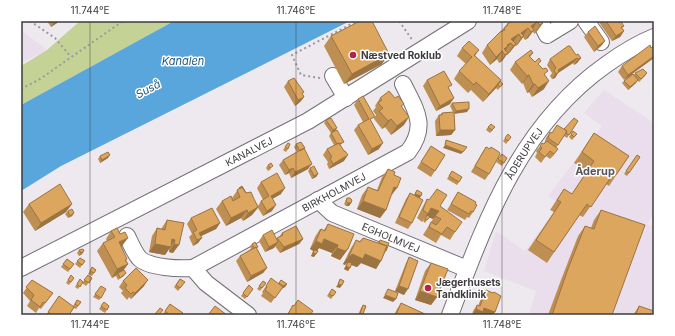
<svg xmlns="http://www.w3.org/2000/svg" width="675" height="336" font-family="Inter,sans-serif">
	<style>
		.built { fill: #eadeec }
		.green { fill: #c4d296 }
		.water { fill: #58a6db }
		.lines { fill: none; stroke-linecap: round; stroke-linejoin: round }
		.minor-casing { stroke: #756f76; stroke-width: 18 }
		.path { stroke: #9c989d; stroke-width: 2; stroke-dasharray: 2 3; stroke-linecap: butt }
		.minor { stroke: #fff; stroke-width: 16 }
		.wall { fill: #be8f52 }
		.shaded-wall { fill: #9b7442 }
		.building { fill: #dda65f; stroke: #9b7442 }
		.ticks { fill: none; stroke: #3d3b3e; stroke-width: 1; stroke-opacity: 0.45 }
		.poi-dot { fill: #b32248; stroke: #fff; stroke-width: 1.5 }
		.labels { text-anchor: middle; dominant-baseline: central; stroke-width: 3; stroke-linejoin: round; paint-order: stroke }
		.poi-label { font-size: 10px; font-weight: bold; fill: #3d3b3e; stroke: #fff; text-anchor: start }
		.street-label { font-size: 10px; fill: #3d3b3e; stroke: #fff }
		.water-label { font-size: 11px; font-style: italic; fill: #1f587d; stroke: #fff }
		.neighbourhood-label { font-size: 11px; font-weight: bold; fill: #59545a; stroke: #fff }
		.neatline { fill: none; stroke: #3d3b3e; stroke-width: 1.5 }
		.ticks-label { font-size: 10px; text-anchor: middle; fill: #3d3b3e }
	</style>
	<rect width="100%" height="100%" fill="#eee8ef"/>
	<path class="built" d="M21 30 47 50 21 63Z
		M604 90 654 123V213L647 224 654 227V315H529L536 291 484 271 496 231 525 251 559 204 548 196 602 126 584 113Z"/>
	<path class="green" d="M80 21H174L21 105V66L47 50Z"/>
	<path class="water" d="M174 21H350L61 166 21 191V105Z"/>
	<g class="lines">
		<defs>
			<g id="minor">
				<path d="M540 21 547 35 570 21"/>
				<path d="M586 21 601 42"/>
				<path d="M333 76 346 98"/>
				<path id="s1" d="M318 200 332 213 467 269"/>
				<path d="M127 236C130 242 134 252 139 258 149 268 180 269 193 268L206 283 248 315"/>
				<path id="s2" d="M21 268 308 121 468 21"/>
				<path id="s3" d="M193 268 408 152C428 126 416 110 403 84"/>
				<path id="s4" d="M450 315C486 220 520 125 607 64 621 54 637 44 654 37"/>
			</g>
		</defs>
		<use href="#minor" class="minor-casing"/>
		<path class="path" d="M30 21 55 38 71 57
			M399 21 413 41
			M320 78 301 75 292 55 357 21
			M21 89 40 79 123 21"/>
		<use href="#minor" class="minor"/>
	</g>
	<path class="wall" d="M47 21H60L51 27Z
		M541 21 543 23 537 31 534 34 533 31 528 38 525 40 523 37 518 44 516 46H515L510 52 507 55V54L502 61 499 63 497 59 490 65 482 53 487 45 501 31 507 24Z
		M598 21H617L619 23 624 26 622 28 624 31 620 37 612 41Z
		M588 32 605 41 601 46 594 52 584 37Z
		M331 36 382 64 344 84 324 46Z
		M462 48 479 50 475 56 500 81 501 86 498 90 496 88 483 102 471 90 468 93 454 79 459 71 466 64 457 56Z
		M533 53 530 57 539 65 545 75 544 89 532 97 529 92 527 93 523 83 522 84 510 70 515 62Z
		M576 55 581 58 577 63 574 65 573 63 558 73 555 78 552 79 550 76 552 73 547 65 550 59Z
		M622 66 634 75 635 73H647L645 76 639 82 637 80 636 83 628 90 622 83 624 81 630 76 624 80 618 72Z
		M427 80 449 88 450 104 436 111 423 86Z
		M288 81 304 92 302 93 304 97 300 102 295 106 284 87Z
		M380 98 401 107 404 125 391 135 385 127 382 129 374 119 376 115 373 111 376 107 375 106Z
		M358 99 371 121 379 149 368 155 354 130 358 125 363 122 354 105Z
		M452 103 467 112 454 113 455 130 451 135 436 136 435 121 439 115H440L442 113 453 112 450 106Z
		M326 120 335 131 331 133 324 123Z
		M578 121 567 138 564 136 556 148 554 155 550 159 546 156 541 163 535 157 537 153 536 151 540 146 544 144 546 138 550 132 552 133 564 129Z
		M488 127 493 130 490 133 486 130Z
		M331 133 344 142 340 145 344 161 329 169 327 164 328 162 323 155 327 149 334 145 329 136Z
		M594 133 629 156 609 186 606 184 583 217 579 215 547 263 528 250 554 212 550 210 564 189 572 194 587 171 574 163Z
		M508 134 511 137 506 144 503 141Z
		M571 134H577L572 140 569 137Z
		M288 143V149L286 152 283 150Z
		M296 144 304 149 308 169 291 178 289 173 285 175 279 165 283 160 297 152 294 147Z
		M431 146 445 155 431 177 417 168Z
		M486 147 490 149 489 174 485 180 471 172 482 153Z
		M502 154 507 158 502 166 496 162Z
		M637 155 640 157 627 176 624 174Z
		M100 156 108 158 100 163 98 159Z
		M268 165 271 169 268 171 266 168Z
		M310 168 318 174 316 177 312 179 308 171Z
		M388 169 391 196 386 210 380 218 357 209 362 195 368 187 377 190 382 177Z
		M452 171 459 182 457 185 447 179Z
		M261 182 281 194 272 199V211L263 216 258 208 252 215 243 221 241 218 226 226 216 209 222 201 232 198 239 188 254 199 258 206 261 201 263 200 257 188Z
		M417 190 420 198 412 223 408 229 395 223 406 199 410 193 414 195Z
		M458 192 475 204 473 212 469 218 467 217 465 220 447 210Z
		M347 198 351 203 349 206H346L344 204Z
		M427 199 440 206 455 232 450 240 441 235 436 243 423 235 433 219 429 217 425 223 423 221 426 216 422 222 417 218 422 208Z
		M29 204H72L66 212 35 231 23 212Z
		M601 210 612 315H548L561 280 578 236 585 226 591 228 594 220Z
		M68 211 74 213 72 216 68 218 65 214Z
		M191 218 220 223 216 229 201 236 198 243 193 246 189 237 192 234 187 224Z
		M167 220 184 223 173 253 169 252V249L165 255 149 252 152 236 157 228 161 229Z
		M328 224 348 249 340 260 331 256 332 253 319 248 314 257 311 256 313 251 310 249 315 237 320 229 324 230Z
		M111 231 122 246 121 247 128 264 123 271 126 273 124 276 118 280 116 276 117 275 112 278 97 251 103 243 107 241 106 239Z
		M282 233 303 239 299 244 280 253 275 246 274 248 265 252 259 241 263 235 276 239 279 237Z
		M363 238 378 243 380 240 386 251 376 269 361 263 357 267 351 265 348 271 344 269 347 263 345 265 343 264 351 248 356 240 360 241Z
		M252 244 257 249 267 268 263 273 247 282 236 261 240 256 251 249 250 246Z
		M79 250 84 251 82 254 79 256 77 253Z
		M409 257 404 295 395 291 406 263Z
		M80 258 85 261 80 268 75 264Z
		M67 259 74 264 68 272 61 267Z
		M431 263 437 297 431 305 415 300 425 271Z
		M92 267 96 270 92 276 88 274Z
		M71 275 74 278 69 285 66 283Z
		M88 275 92 278 86 286 82 283 78 289 75 287 80 279 83 282Z
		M180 279 185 282 178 291 174 287Z
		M32 280 53 293 41 309 39 308 36 313 27 306 30 301 23 293Z
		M281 280 287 284 285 287 281 289 271 303 261 296 263 293 262 292 266 286 278 284Z
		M123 281 144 286 131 299 129 297 127 300 121 293 123 291 119 287Z
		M263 281 266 283 260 291 257 289Z
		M249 285 253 289 245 299 241 296Z
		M101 286V298L99 300 93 297Z
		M332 289 336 292 331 299 327 296Z
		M486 290 493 293 494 292 495 312 493 315H483L481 314 480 315H472L473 311 477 305 478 306 482 296Z
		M59 296 73 306 77 300 81 302 76 309 74 308 69 315H46Z
		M104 302 109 306 105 313 99 309Z
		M401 303 427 315H394L397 309Z
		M170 304 181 315H162Z
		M293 305 311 315H287Z
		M363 305 366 306 362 315H358L361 308Z
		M639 306 654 315H633Z"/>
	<path class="shaded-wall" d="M55 21H60L51 27Z
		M537 22 532 30 531 26Z
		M543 23 537 31 534 34 540 25Z
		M528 28 523 36 521 33Z
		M534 30 528 38 525 40 531 32Z
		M624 31 620 37 612 41 616 36Z
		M519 34 513 42 511 43 504 52V49L511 39Z
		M524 36 518 44 516 46 521 38Z
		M605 41 601 46 594 52 598 46Z
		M516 44 510 52 507 55 513 46Z
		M502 51 497 59 490 65 496 57Z
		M508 53 502 61 499 63 505 55Z
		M389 54 382 64 344 84 352 74Z
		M654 56V58L624 80 628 75Z
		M577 58 573 63 558 73 555 78 552 79 558 70Z
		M581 58 577 63 574 65 578 59Z
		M529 75 523 83 522 84 527 76Z
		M501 80 496 88 483 102 489 94Z
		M638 80 636 83 628 90 630 87Z
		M549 81 544 89 532 97 538 88Z
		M533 84H535L529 92 527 93Z
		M304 97 300 102 295 106 298 100Z
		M454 98 450 104 436 111 440 106Z
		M469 109 467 112 454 114 456 111Z
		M409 117 404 125 391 135 397 126Z
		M391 119 385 127 382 129 388 121Z
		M337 128 335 131 331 133 333 130Z
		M440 130H455L451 135 436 136Z
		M383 143 379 149 368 155 372 149Z
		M445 145 463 152 461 154 443 148Z
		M110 155 108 158 100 163 102 160Z
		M348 155 344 161 329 169 333 164Z
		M312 164 308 169 291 178 295 172Z
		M293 168 289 173 285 175 289 170Z
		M318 174 316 177 312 179 314 176Z
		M394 187 397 188 391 196Z
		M285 188 281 194 267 202 271 196Z
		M415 194 421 196 419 199 413 197Z
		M363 201 386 210 380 218 357 209Z
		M348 203H351L349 206H346Z
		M72 204 66 212 35 231 41 223Z
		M276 205 272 211 263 216 267 211Z
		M258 207 252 215 243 221 248 213Z
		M431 208 439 211 433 219 426 216Z
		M247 210 241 218 226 226 231 218Z
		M74 213 72 216 68 218 70 216Z
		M220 223 216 229 197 238 199 233Z
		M128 238 122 246 113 251 119 242Z
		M202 238 198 243 193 246 197 240Z
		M172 239 175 240 165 255 149 252 155 244Z
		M303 239 299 244 280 253 284 247Z
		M324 239 338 245 332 253 319 248 316 252 310 249 316 241Z
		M278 242 274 248 265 252 269 247Z
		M174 244 179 245 173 253 169 252Z
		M337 248 348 249 340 260 331 256Z
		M84 251 82 254 79 256 81 253Z
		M313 253 316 254 314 257 311 256Z
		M352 254H365L381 261 376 269 361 263 357 267 346 263 345 265 343 264 349 256Z
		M128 264 122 272 118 273 117 275 112 278 117 269Z
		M346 266 350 268 348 271 344 269Z
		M267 268 263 273 247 282 251 276Z
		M148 280 144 286 131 299 135 293Z
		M287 284 285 287 281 289 271 303 283 286Z
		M338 284 342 285 340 288 336 287Z
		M399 286 408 289 404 295 395 291Z
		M420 291 437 297 431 305 415 300Z
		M385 295 396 299 393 302 383 298Z
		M484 308 495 312 493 315H483L481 314 480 315H472L476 309Z"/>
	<path class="building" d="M360 21H372L389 54 352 74 331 36Z
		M513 21H541L543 23 540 25 537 22 531 26 534 30 531 32 528 28 521 33 524 36 521 38 519 34 511 39 516 44 513 46 511 43 507 45 508 46 504 49 508 53 505 55 502 51 496 57 487 45 500 32 505 30 504 28 508 25 507 24Z
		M606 21H617L619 23 621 22 624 26 621 27 624 31 616 36Z
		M595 26 605 41 598 46 588 32Z
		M469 41 479 50 474 55 501 80 489 94 476 82 474 85 459 71 472 57 462 48Z
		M650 45 651 48 654 45V56L628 75 622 66Z
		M568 46H570L576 55 578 54 581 58 578 59 577 58 558 70 559 72 556 74 554 70 556 68 550 59Z
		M531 50 533 53 529 56 535 62 539 58 541 61 538 64 543 69 546 68 548 71 544 74 549 81 538 88 535 84H533L529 75 527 76 515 62Z
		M643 69 647 73 641 79 635 73Z
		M444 71 452 85 448 87 454 98 440 106 427 80Z
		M633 74 638 80 630 87 624 81Z
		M294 78 304 92 302 93 304 97 298 100 288 81Z
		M500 81 503 84 500 87 498 85Z
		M389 91 395 98 398 96 404 104 401 106 409 117 397 126 391 119 388 121 379 111 383 108 378 103 382 100 380 98Z
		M363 96 375 117 370 119 383 143 372 149 358 125 369 119 358 99Z
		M469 102V109L456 111 452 103Z
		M454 112 455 130H440L439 115H442V113Z
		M331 118 337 128 333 130 326 120Z
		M574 118 578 121 569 135 566 133 567 131 564 129Z
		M491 124 495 127 492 130 488 127Z
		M557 125 567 131 558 145 548 138 550 132 552 133Z
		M337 130 344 142 339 144V143L337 144 331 133Z
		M573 131 577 134 574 137 571 134Z
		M594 133 629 156 616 175 613 174 591 207 587 204 554 252 536 240 561 202 557 200 564 189 572 194 594 161 582 152Z
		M508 134 511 137 508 141 505 138Z
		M446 140 467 147 463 152 445 145Z
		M547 141 558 149 554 154 550 151 545 157 539 152 542 148 540 146 542 143 544 144Z
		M301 142 305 148 300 151 296 144Z
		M288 143 290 144 288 149 285 147Z
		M339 143 344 151H345L348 155 333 164 330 158 332 157 327 149Z
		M431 146 445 155 435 171 421 162Z
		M486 147 490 149 491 147 499 152 500 154 489 174 475 166Z
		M304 148 312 164 295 172 293 168 289 170 283 160Z
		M108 152 110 155 102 160 100 156Z
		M502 154 507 158 504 163 498 159Z
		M637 155 640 157 629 173 626 171Z
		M271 163 273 166 270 168 268 165Z
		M314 166 318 174 314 176 310 168Z
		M388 169 395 172 394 175 401 178 397 188 394 187 386 210 363 201 368 187 378 191Z
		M452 171 462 177 459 182 449 176Z
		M277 173 285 188 271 196 276 205 267 211 261 201 269 196 261 182Z
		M60 184 72 204 41 223 29 204Z
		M242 186 246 193 242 187 240 189 239 188Z
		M242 187 246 193 251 192 254 199 258 207 248 213 247 210 231 218 222 201 231 196 233 201 240 197 237 190Z
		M437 189 447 195 440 206 462 222 455 232 447 227 442 234 429 227 431 222 436 225 441 219 435 216 439 211 431 208 428 214 423 210 427 199 429 200Z
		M417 190 422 193 421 196 415 194Z
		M458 192 476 202 475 204 477 205 473 212 471 211 469 214 451 204Z
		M410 193 423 200 412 223 399 217Z
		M347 198H350L352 200 351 203H348L346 201Z
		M212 208 220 223 199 233 202 238 197 240 193 232 197 230 191 218Z
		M72 209 74 213 70 216 68 211Z
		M601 210 645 225 612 315H552L568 269 585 226 594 229Z
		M427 215 430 217 427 220 425 219Z
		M167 220 184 223 179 245 174 244 175 240 172 239 171 247 155 244 157 228 165 230Z
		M328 224 354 234 348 249 345 251 337 248 338 245 324 239 322 244 316 241 321 229 325 231Z
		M296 226 303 239 284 247 277 238 283 235 282 233Z
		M117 228 120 234 125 232 128 238 119 242 127 259 125 260 128 264 117 269 103 243 115 237 111 231Z
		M272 230 278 242 269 247 263 235Z
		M363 238 387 246 381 261 365 254 363 259 352 254 351 256H349L356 240 360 242Z
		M380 240 389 243 386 251 385 250 387 246 379 243Z
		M255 242 258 247 254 248 252 244Z
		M256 247 267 268 251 276 240 256Z
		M83 249 84 251 81 253 79 250Z
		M314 250 318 251 316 254 313 253Z
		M409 257 418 261 408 289 399 286Z
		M80 258 85 261 82 265 77 261Z
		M67 259 74 264 70 269 63 264Z
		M348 262 352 263 350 268 346 266Z
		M431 263 448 269 437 297 420 291Z
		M92 267 96 270 94 273 90 271Z
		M136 268 148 280 135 293 133 292 131 294 125 288 127 285 123 281Z
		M124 270 126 273 120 278 118 273Z
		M71 275 74 278 71 282 68 280Z
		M88 275 92 278 89 283 84 280Z
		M271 278 283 287 275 298 265 290 267 287 266 286Z
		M80 279 83 282 80 287 77 284Z
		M180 279 185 282 180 288 176 285Z
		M340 279 344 281 342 285 338 284Z
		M32 280 53 293 45 303 43 302 40 307 31 300 34 295 26 287Z
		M281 280 287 284 283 286 279 283Z
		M263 281 266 283 262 288 259 286Z
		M249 285 253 289 247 297 243 293Z
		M101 286 106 289 101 298 95 294Z
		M332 289 336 292 333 296 329 294Z
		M388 289 398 293 396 299 385 295Z
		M486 290 493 293 494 292 501 296 495 312 484 308 483 312 476 309 477 305 480 306Z
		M59 296 74 307 69 315H52L48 312Z
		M77 300 81 302 78 306 75 304Z
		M298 300 313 311 310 315H290L288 314 293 305 294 306Z
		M104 302 109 306 107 310 101 306Z
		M401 303 427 315H396Z
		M170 304 183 313 181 315H170L165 311Z
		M363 305 366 306 363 314H360Z
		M215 306 227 315H208Z
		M639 306 654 311V315H636Z
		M160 308 163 310 159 315H157L155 314Z"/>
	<path class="ticks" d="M90 21V315M296 21V315M502 21V315"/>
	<g class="poi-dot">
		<circle cx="353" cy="55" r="4"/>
		<circle cx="428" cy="288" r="4"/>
	</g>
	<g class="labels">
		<g class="poi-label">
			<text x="361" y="55">Næstved Roklub</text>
			<text x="436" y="282">Jægerhusets<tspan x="436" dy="12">Tandklinik</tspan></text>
		</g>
		<g class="street-label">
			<text stroke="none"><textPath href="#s2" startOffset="256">KANALVEJ</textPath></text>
			<text stroke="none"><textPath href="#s4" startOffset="178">ÅDERUPVEJ</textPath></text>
			<text stroke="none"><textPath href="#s3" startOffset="160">BIRKHOLMVEJ</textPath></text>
			<text stroke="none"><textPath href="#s1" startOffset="83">EGHOLMVEJ</textPath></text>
		</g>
		<g class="water-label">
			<text x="183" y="61">Kanalen</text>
			<text transform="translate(148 89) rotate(-28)">Suså</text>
		</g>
		<g class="neighbourhood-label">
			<text x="595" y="171">Åderup</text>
		</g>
	</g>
	<rect width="675" height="336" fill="none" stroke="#ffffff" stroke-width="44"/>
	<rect x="22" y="22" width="631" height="292" class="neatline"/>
	<g class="ticks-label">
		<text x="90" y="14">11.744°E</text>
		<text x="296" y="14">11.746°E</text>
		<text x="502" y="14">11.748°E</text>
		<text x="90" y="328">11.744°E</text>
		<text x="296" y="328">11.746°E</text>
		<text x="502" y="328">11.748°E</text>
	</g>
</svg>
